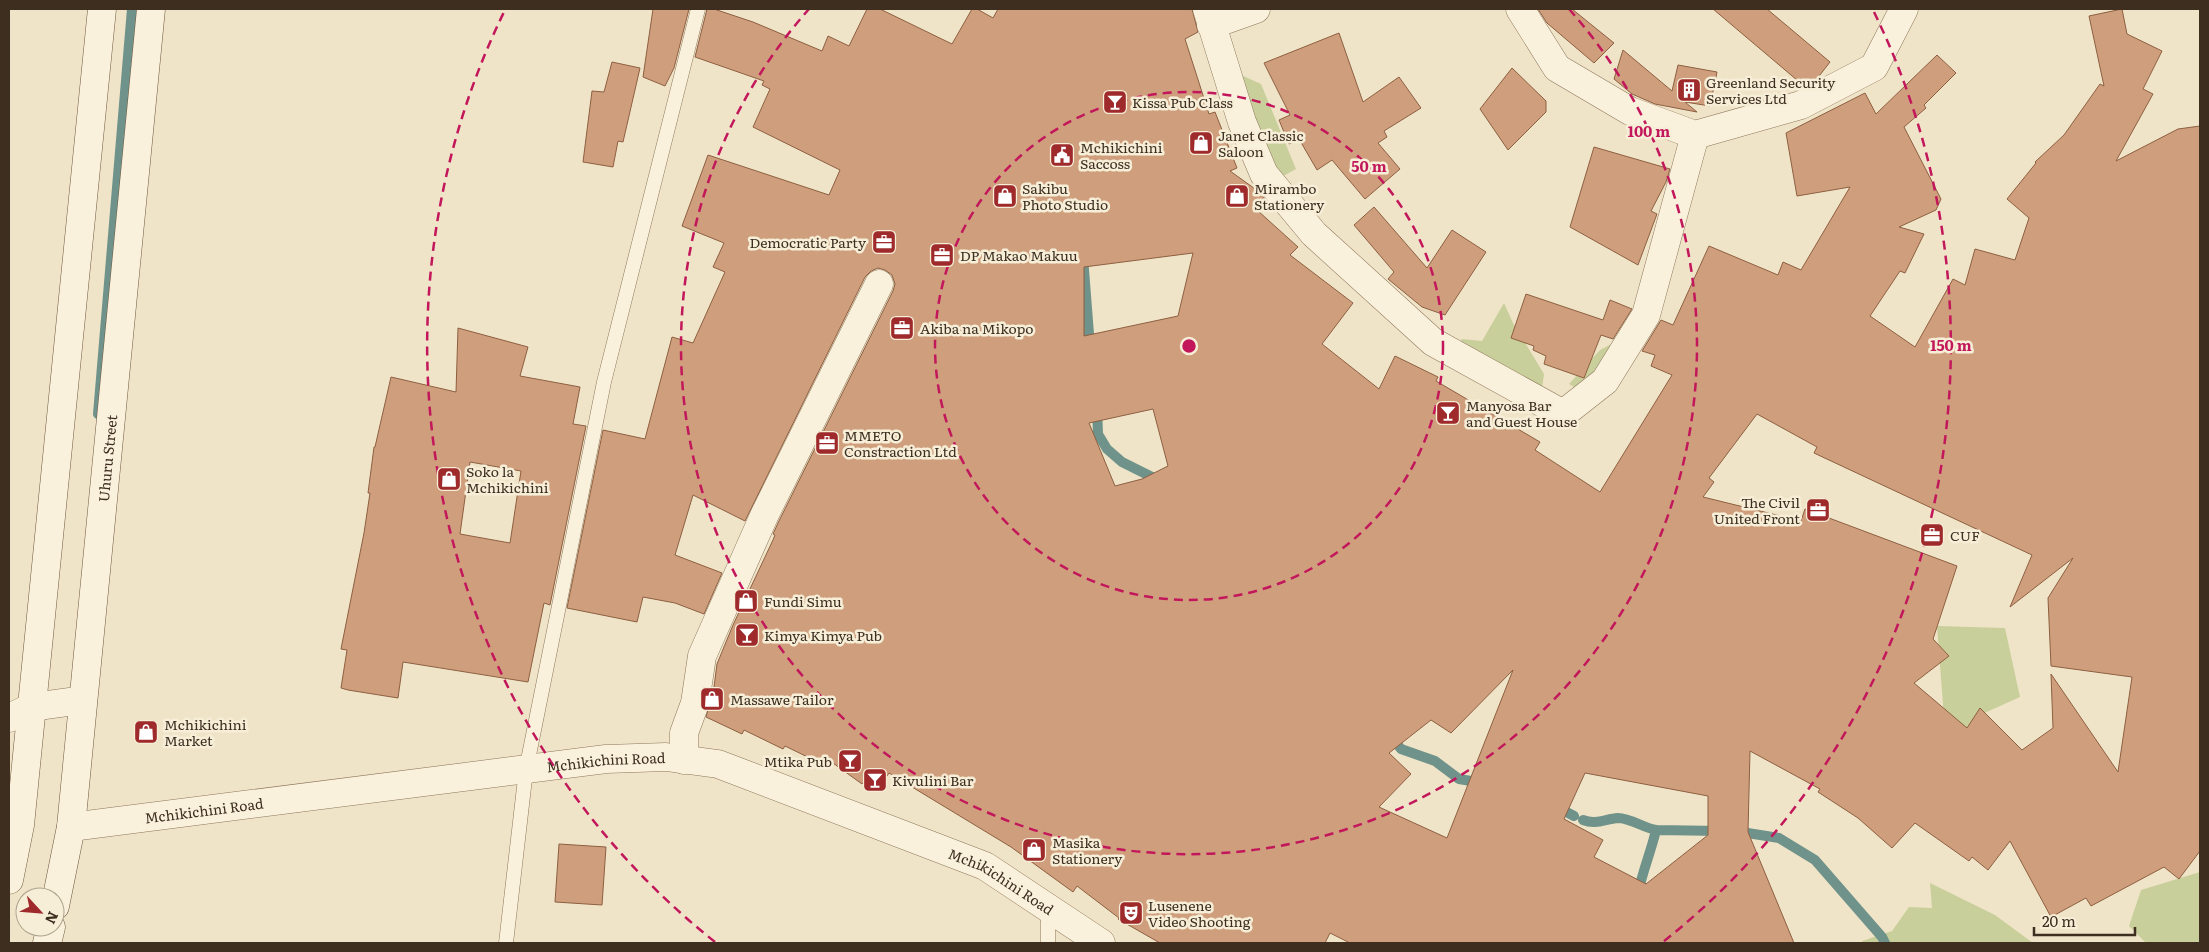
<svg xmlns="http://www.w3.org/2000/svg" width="2209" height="952" font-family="Literata,serif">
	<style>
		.green { fill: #c9cf9b }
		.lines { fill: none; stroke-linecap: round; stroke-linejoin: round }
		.stream { stroke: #6f938a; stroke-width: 10 }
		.building { fill: #cf9f7d; stroke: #8d5f41; fill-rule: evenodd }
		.service-casing { stroke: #8d765c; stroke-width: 15 }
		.minor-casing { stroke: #8d765c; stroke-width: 29 }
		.secondary-casing { stroke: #6f573f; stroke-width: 29 }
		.service { stroke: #faf1dc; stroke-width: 14 }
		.minor { stroke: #faf1dc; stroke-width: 28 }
		.secondary { stroke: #faf1dc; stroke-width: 28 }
		.ring { fill: none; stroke: #c2185b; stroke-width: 2.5; stroke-dasharray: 9 6 }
		.labels { text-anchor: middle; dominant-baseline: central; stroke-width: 5; stroke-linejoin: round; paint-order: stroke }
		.poi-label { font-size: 14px; fill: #3d2e20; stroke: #f7eed8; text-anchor: start }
		.street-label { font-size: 14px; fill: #3d2e20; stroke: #f7eed8 }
		.centre { fill: #c2185b; stroke: #f7eed8; stroke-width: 2.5 }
		.ring-label { font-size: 15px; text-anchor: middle; font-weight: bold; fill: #c2185b; stroke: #f7eed8; stroke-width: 5; stroke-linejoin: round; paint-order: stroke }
	</style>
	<rect width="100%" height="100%" fill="#f0e4c8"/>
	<path class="green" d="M1241 75 1261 84 1296 169 1278 179 1245 110Z
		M1504 303 1513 323 1544 374 1542 389 1457 348 1462 339 1482 341Z
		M1617 341 1612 362 1576 388 1569 384 1600 350Z
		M1937 626 2005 628 2020 697 1980 715 1947 757Z
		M2200 872V943H2146L2129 926 2141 890Z
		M1930 883 1995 915 2033 943H1863L1862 941 1892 931 1909 907 1932 908Z"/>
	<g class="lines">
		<path class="stream" d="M1083 257 1090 347
			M1097 408 1098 434 1107 449 1122 462 1152 477 1156 485
			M98 414 132 9
			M1390 735 1401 749 1435 761 1459 779 1483 783
			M1555 806 1574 816
			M1583 820C1596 825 1605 819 1618 818 1630 818 1644 828 1656 830L1721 831
			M1735 831 1779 838 1815 860 1882 937 1885 943
			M1638 894C1642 872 1651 852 1656 830"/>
	</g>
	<path class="building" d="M653 9H689L674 68 665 86 643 77Z
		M707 9H714L753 22 822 51 828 36 849 46 867 9H880L952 44 972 9H977L993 18 998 9H1192L1198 32 1185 39 1209 114 1215 112 1237 168 1230 171 1258 191 1265 199 1257 210 1298 247 1290 255 1353 303 1322 344 1379 389 1395 356 1438 377 1436 381 1540 442 1535 450 1600 492 1672 375 1651 366 1655 355 1642 351 1661 320 1673 325 1709 246 1778 275 1783 262 1801 270 1850 187 1797 196 1786 133 1865 93 1876 114 1937 55 1956 73 1924 105 1926 108 1904 127 1941 199 1936 210 1899 227 1924 234 1905 273 1900 271 1870 316 1915 347 1953 279 1965 285 1975 249 2015 260 2029 218 2007 199 2036 163 2035 162 2064 135 2100 84 2104 86 2089 16 2122 9 2127 34 2162 51 2143 89 2153 94 2116 161 2178 129 2200 126V851L2179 879 2164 867 2091 906 2086 898 2051 917 2010 841 1988 870 1972 857 1969 861 1915 823 1892 848 1858 818 1818 792 1820 789 1750 751 1748 832 1794 943H1350L1330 933 1325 943H1160L1118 919 1119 918 1077 886 1073 892 1011 847 889 773 878 789 865 780 862 784 826 758 822 764 785 746 783 749 744 730 742 734 706 717 714 687 717 664 733 625 773 540 775 535 773 534 778 523 893 291 895 284 892 275 885 270 878 268 871 271 865 277 745 521 693 495 675 555 722 573 704 614 675 603 643 597 637 622 567 608 603 430 645 439 672 337 693 343 725 272 713 267 724 243 682 226 708 155 829 195 840 170 753 127 770 89 762 85 764 81 695 57ZM1193 253 1178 316 1084 336V267ZM1153 409 1168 466 1142 479 1115 486 1089 423ZM1757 414 1817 447 1814 453 2032 555 2010 607 2073 558 2048 598 2051 666 2132 677 2118 772 2051 674 2053 728 2022 750 1980 708 1967 728 1914 683 1949 656 1933 639 1957 566 1805 509 1801 521 1703 497 1714 482 1709 478ZM1513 670 1447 838 1379 807 1411 774 1389 753 1431 720 1451 733ZM1585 773 1708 796V835L1646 884 1594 857 1603 840 1564 819Z
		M1538 9H1572L1614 43 1594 63 1547 23Z
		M1713 9H1767L1830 62 1816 80 1804 86Z
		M1339 33 1363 102 1399 77 1421 108 1384 131 1387 137 1378 143 1400 169 1365 199 1332 160 1317 170 1299 139 1289 144 1279 120 1290 115 1264 63Z
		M1623 50 1672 91 1678 65 1717 72 1710 106 1685 102 1697 112 1655 104 1632 94 1614 79Z
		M612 62 640 68 623 142 618 141 613 167 583 162 592 91 604 92Z
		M1512 68 1546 101V112L1508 150 1480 109Z
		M1594 147 1670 169 1666 182 1651 211 1657 214 1638 265 1570 227Z
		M1374 207 1427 268 1452 230 1486 252 1445 315 1422 307 1388 279 1394 272 1354 225Z
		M1526 294 1603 320 1610 300 1632 309 1613 339 1601 335 1584 378 1544 364 1546 356 1533 350 1534 346 1511 338Z
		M458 328 528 347 520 376 580 387 573 424 586 426 550 605 544 603 528 682 403 662 398 698 348 690 341 688 347 650 341 649 364 533 370 493H368L374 447H375L391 377 456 392ZM470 462 521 471 510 543 460 534Z
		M559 844 606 847 602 905 555 902Z"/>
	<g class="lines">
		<defs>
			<path id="service" d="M506 943 526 770 604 382 698 9
				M1048 943V908"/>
			<g id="minor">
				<path d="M1207 9 1242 122 1264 174 1314 234 1433 342 1563 414 1605 381 1646 315 1695 135"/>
				<path d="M1520 9 1557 68 1630 111 1695 135 1801 105 1874 67 1904 9"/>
				<path d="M1211 25 1256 9"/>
				<path d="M9 718 32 707 83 700"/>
				<path d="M684 760V733L695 703 702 656 764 516 879 284"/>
				<path id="s1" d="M71 827 606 759 666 757 718 764 985 866 1101 943"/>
			</g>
			<g id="secondary">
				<path d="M9 880 20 825 102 9"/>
				<path id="s2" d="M55 906 71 827 151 9"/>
				<path d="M47 943 51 927"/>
			</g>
		</defs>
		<use href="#service" class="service-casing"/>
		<use href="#minor" class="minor-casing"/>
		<use href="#secondary" class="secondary-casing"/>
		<use href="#service" class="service"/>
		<use href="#minor" class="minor"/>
		<use href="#secondary" class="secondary"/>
	</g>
	<g class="ring">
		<circle cx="1189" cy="346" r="254"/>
		<path d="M1569 9A508 508 0 1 1 809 9"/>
		<path d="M715 942A762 762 0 0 1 504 12M1874 12A762 762 0 0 1 1663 942"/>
	</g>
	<defs>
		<symbol id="building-square" viewBox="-11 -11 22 22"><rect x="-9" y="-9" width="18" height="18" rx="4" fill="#9e2a2b" stroke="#f7eed8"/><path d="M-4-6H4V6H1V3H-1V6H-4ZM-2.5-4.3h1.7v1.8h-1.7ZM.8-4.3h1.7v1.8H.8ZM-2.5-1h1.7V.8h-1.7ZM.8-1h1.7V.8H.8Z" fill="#fff"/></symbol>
		<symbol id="bar-square" viewBox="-11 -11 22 22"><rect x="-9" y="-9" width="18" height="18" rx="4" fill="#9e2a2b" stroke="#f7eed8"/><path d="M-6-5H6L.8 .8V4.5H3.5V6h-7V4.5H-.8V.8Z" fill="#fff"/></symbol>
		<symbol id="shop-square" viewBox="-11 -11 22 22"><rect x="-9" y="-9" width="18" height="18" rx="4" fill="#9e2a2b" stroke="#f7eed8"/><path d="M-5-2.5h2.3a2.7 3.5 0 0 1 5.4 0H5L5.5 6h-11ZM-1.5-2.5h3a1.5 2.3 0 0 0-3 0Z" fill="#fff"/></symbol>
		<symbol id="civic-square" viewBox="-11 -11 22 22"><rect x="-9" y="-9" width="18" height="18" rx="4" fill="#9e2a2b" stroke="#f7eed8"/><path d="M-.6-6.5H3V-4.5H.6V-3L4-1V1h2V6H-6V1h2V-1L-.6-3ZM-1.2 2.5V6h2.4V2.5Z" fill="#fff"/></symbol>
		<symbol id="office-square" viewBox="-11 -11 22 22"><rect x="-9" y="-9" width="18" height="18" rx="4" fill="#9e2a2b" stroke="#f7eed8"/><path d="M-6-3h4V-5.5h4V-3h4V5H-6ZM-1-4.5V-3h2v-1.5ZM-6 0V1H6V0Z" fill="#fff"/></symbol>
		<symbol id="theatre-square" viewBox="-11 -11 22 22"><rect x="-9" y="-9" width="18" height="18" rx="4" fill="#9e2a2b" stroke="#f7eed8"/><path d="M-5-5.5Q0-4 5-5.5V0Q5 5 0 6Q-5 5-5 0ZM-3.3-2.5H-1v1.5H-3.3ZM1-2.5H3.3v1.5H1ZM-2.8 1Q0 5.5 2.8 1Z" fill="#fff"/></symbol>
	</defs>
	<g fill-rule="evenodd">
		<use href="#building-square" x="1675" y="76" width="28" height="28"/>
		<use href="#bar-square" x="1101" y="88" width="28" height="28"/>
		<use href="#shop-square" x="1187" y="129" width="28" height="28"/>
		<use href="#civic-square" x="1048" y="141" width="28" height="28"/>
		<use href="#shop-square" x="991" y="182" width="28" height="28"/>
		<use href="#shop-square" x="1223" y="182" width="28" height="28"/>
		<use href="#office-square" x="870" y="228" width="28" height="28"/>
		<use href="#office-square" x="928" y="241" width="28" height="28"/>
		<use href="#office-square" x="888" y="314" width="28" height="28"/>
		<use href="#bar-square" x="1434" y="399" width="28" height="28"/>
		<use href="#office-square" x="813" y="429" width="28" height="28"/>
		<use href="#shop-square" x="435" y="465" width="28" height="28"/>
		<use href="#office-square" x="1804" y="496" width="28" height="28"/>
		<use href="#office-square" x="1918" y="521" width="28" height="28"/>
		<use href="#shop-square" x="732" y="587" width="28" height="28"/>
		<use href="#bar-square" x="733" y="621" width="28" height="28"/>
		<use href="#shop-square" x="698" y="685" width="28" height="28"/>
		<use href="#shop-square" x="132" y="718" width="28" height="28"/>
		<use href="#bar-square" x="836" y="747" width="28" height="28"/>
		<use href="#bar-square" x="861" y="766" width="28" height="28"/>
		<use href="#shop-square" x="1020" y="836" width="28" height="28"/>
		<use href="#theatre-square" x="1117" y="899" width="28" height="28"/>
	</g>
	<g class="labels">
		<g class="poi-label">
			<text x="1706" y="82">Greenland Security<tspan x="1706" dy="16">Services Ltd</tspan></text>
			<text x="1132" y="102">Kissa Pub Class</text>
			<text x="1218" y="135">Janet Classic<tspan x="1218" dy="16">Saloon</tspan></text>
			<text x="1080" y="147">Mchikichini<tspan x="1080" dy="16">Saccoss</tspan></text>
			<text x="1022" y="188">Sakibu<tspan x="1022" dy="16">Photo Studio</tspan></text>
			<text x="1254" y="188">Mirambo<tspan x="1254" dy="16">Stationery</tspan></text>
			<text x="866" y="242" text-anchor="end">Democratic Party</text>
			<text x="960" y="255">DP Makao Makuu</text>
			<text x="920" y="328">Akiba na Mikopo</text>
			<text x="1466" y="405">Manyosa Bar<tspan x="1466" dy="16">and Guest House</tspan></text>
			<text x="844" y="435">MMETO<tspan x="844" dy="16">Constraction Ltd</tspan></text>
			<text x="466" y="471">Soko la<tspan x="466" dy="16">Mchikichini</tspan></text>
			<text x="1800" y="502" text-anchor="end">The Civil<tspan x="1800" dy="16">United Front</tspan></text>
			<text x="1950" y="535">CUF</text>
			<text x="764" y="601">Fundi Simu</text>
			<text x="764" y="635">Kimya Kimya Pub</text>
			<text x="730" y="699">Massawe Tailor</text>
			<text x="164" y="724">Mchikichini<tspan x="164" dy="16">Market</tspan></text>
			<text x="832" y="761" text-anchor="end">Mtika Pub</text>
			<text x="892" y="780">Kivulini Bar</text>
			<text x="1052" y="842">Masika<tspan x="1052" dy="16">Stationery</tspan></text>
			<text x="1148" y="905">Lusenene<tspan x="1148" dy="16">Video Shooting</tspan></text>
		</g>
		<g class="street-label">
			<text stroke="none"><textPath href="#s2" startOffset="451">Uhuru Street</textPath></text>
			<text stroke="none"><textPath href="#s1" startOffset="539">Mchikichini Road</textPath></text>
			<text stroke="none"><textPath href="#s1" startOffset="134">Mchikichini Road</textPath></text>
			<text stroke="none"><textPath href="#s1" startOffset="959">Mchikichini Road</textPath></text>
		</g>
	</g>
	<circle cx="1189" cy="346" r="8" class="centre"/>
	<g class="ring-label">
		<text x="1649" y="137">100 m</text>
		<text x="1369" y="172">50 m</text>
		<text x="1951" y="351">150 m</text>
	</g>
	<rect width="2209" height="952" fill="none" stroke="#3d2e20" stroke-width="20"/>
	<g transform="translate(40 912) rotate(116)"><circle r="24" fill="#f7eed8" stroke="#ada18e"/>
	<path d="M0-4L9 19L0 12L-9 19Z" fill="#9e2a2b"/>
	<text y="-8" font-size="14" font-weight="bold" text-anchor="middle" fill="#3d2e20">N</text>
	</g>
	<path d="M2034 927v8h101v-8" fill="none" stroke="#3d2e20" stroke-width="2.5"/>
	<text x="2042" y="927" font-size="15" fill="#3d2e20" stroke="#f7eed8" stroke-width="4" paint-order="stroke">20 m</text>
</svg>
